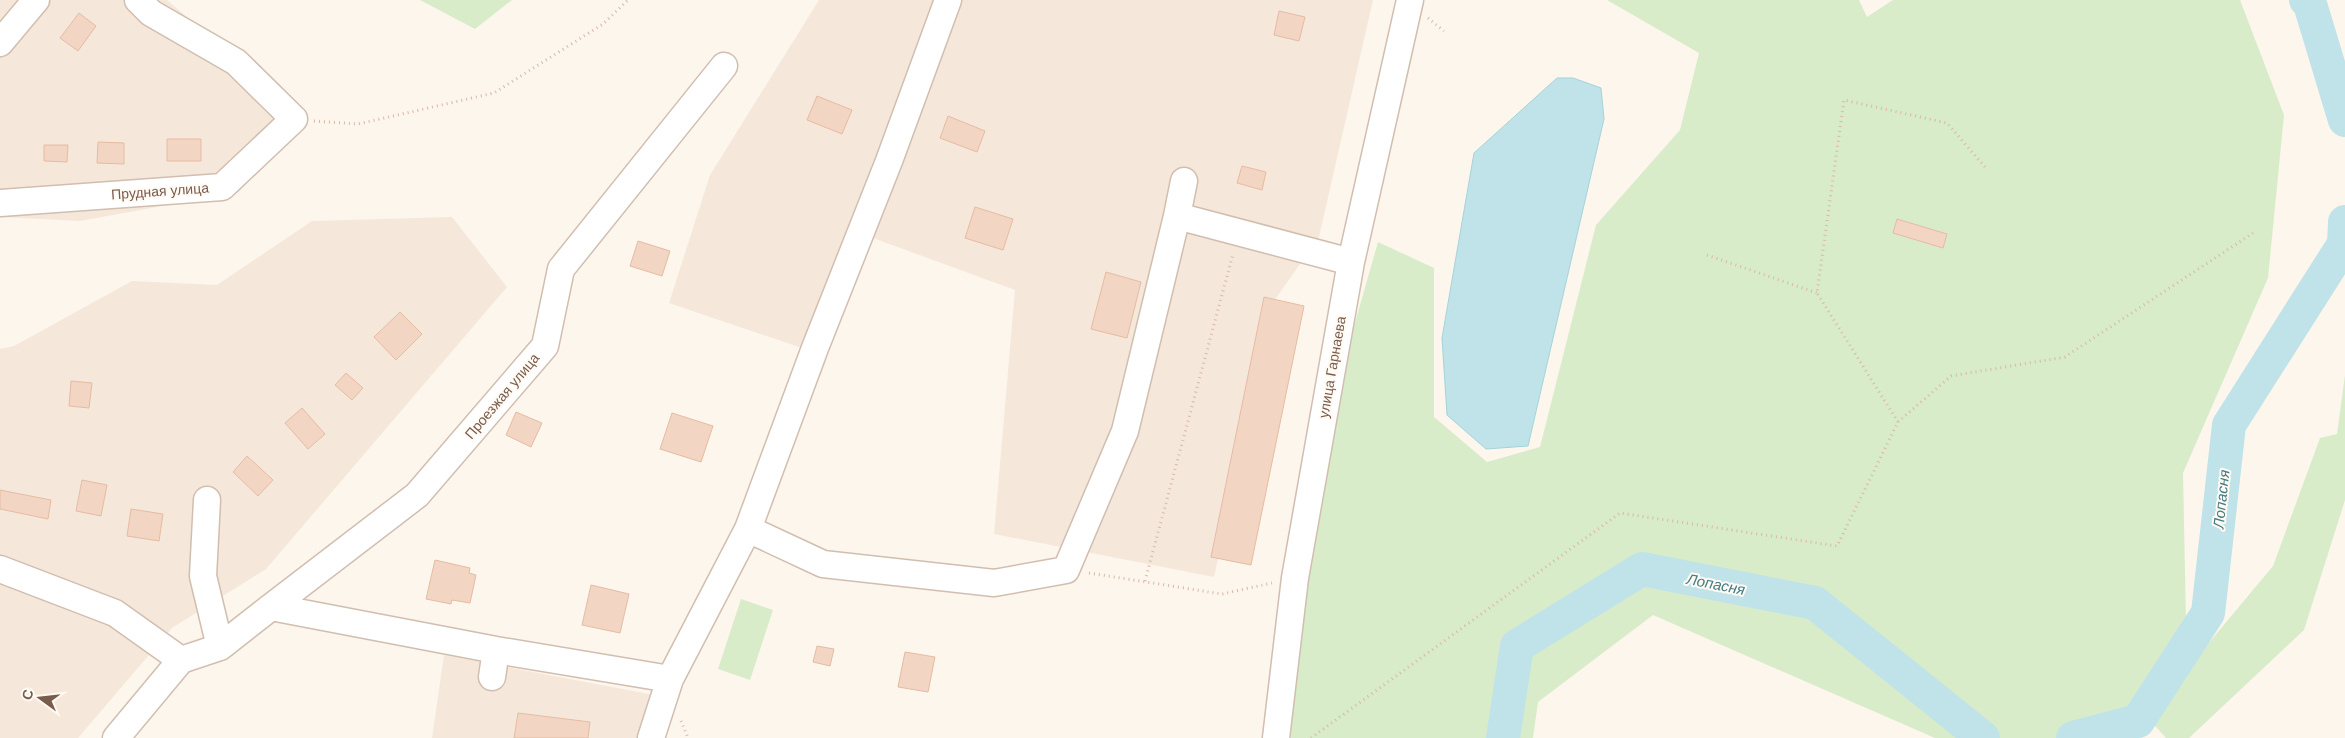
<svg xmlns="http://www.w3.org/2000/svg" width="2345" height="738" font-family="Helvetica,sans-serif">
	<style>
		.residential { fill: #f5e8da }
		.green { fill: #d8ecc9 }
		.water { fill: #bfe3e8; stroke: #a5d3da }
		.lines { fill: none; stroke-linecap: round; stroke-linejoin: round }
		.river { stroke: #bfe3e8; stroke-width: 34 }
		.building { fill: #f3d5c3; stroke: #e6bba3 }
		.minor-casing { stroke: #d1beb0; stroke-width: 29 }
		.path { stroke: #d9b8a5; stroke-width: 3; stroke-dasharray: 1 4; stroke-linecap: butt }
		.minor { stroke: #fff; stroke-width: 26 }
		.labels { text-anchor: middle; dominant-baseline: central; stroke-width: 4; stroke-linejoin: round; paint-order: stroke }
		.street-label { font-size: 14px; fill: #7a5c4d; stroke: #fffaf3 }
		.water-label { font-size: 15px; font-style: italic; fill: #437c86; stroke: #fffaf3 }
	</style>
	<rect width="100%" height="100%" fill="#fdf6ec"/>
	<path class="residential" d="M0 0H167L303 118 239 192 80 221 0 217Z
		M819 0H1373L1319 237 1274 301 1214 577 994 534 1015 290 873 238 802 348 669 303 710 175Z
		M452 217 507 287 266 569 172 628 78 738H0V349L14 346 132 281 217 285 312 221Z
		M444 655 654 695 641 738H432Z"/>
	<path class="green" d="M420 0H512L475 29Z
		M1607 0H1859L1867 17 1893 0H2240L2284 115 2268 278 2183 473 2187 669 2273 566 2320 438 2337 434 2345 375V500L2304 630 2189 738H2166L2147 717 2070 738H1935L1653 615 1538 702 1533 738H1291L1293 676 1344 361 1378 242 1434 268V417L1487 462 1540 447 1596 225 1680 130 1699 53Z
		M741 599 773 610 750 680 718 669Z"/>
	<path class="water" d="M1557 78H1573L1601 88 1604 119 1528 446 1486 449 1447 415 1442 338 1474 153Z"/>
	<g class="lines">
		<path class="river" d="M2306 0 2310 4 2345 120
			M1503 738 1517 646 1642 569 1815 603 1983 738
			M2073 738 2138 721 2208 613 2229 425 2344 244 2345 222"/>
	</g>
	<path class="building" d="M1279 11 1305 17 1299 41 1274 35Z
		M79 13 96 26 78 51 60 38Z
		M817 96 852 110 842 134 807 120Z
		M948 116 985 131 977 152 940 138Z
		M167 139H201V161H167Z
		M98 142 124 143V164L97 163Z
		M44 145H68L67 162 44 161Z
		M1242 166 1266 172 1262 190 1237 183Z
		M975 207 1013 219 1003 250 965 238Z
		M1897 219 1947 234 1943 248 1893 233Z
		M638 241 670 251 662 276 630 266Z
		M1106 272 1141 282 1127 338 1091 329Z
		M1264 297 1304 306 1251 565 1211 557Z
		M400 312 422 334 396 360 374 337Z
		M346 373 363 388 352 400 335 385Z
		M71 381 92 383 89 408 69 406Z
		M302 408 325 434 308 449 285 423Z
		M516 412 542 423 531 447 506 435Z
		M672 413 713 426 701 462 660 449Z
		M247 456 273 480 258 496 233 472Z
		M82 480 107 485 101 516 76 511Z
		M0 490 51 500 48 519 0 509Z
		M131 509 163 514 159 541 127 536Z
		M435 560 470 568 469 573 476 575 470 603 452 600 451 604 426 599Z
		M591 585 629 594 620 633 582 625Z
		M817 646 834 649 830 666 813 662Z
		M905 652 935 657 928 692 898 687Z
		M518 713 590 722 588 738H514Z"/>
	<g class="lines">
		<defs>
			<path id="minor" d="M0 43 36 0
				M0 203 222 187 294 119 236 62 151 13 138 0
				M1177 216 1184 181
				M207 500 203 576 220 647
				M748 529 823 564 994 583 1066 570 1125 431 1177 216 1351 262
				M0 569 115 613 181 660
				M271 607 417 495 545 346 561 269 724 66
				M492 677 496 650
				M116 738 181 660 220 647 271 607 496 650 670 679
				M651 738 670 679 748 529 815 348 889 161 948 0
				M1276 738 1295 578 1351 262 1410 0"/>
		</defs>
		<use href="#minor" class="minor-casing"/>
		<path class="path" d="M1428 18 1444 31
			M314 121 358 124 494 93 603 24 628 0
			M1707 255 1817 293
			M1898 422 1817 293 1844 100 1947 123 1985 167
			M1089 573 1222 594 1272 583
			M1145 581 1233 254
			M681 721 688 738
			M1311 738 1620 513 1837 546 1898 422 1951 376 2065 357 2253 233"/>
		<use href="#minor" class="minor"/>
	</g>
	<g class="labels">
		<g class="street-label">
			<text transform="translate(160 191) rotate(-4)">Прудная улица</text>
			<text transform="translate(1332 367) rotate(-80)">улица Гарнаева</text>
			<text transform="translate(502 396) rotate(-50)">Проезжая улица</text>
		</g>
		<g class="water-label">
			<text transform="translate(2221 499) rotate(-84)">Лопасня</text>
			<text transform="translate(1716 584) rotate(11)">Лопасня</text>
		</g>
	</g>
	<g transform="translate(40 698) rotate(285)" stroke="#fffaf3" stroke-width="4" paint-order="stroke">
	<path d="M0-4L9 19L0 12L-9 19Z" fill="#7a5c4d"/>
	<text y="-8" font-size="14" font-weight="bold" text-anchor="middle" fill="#7a5c4d">С</text>
	</g>
</svg>
